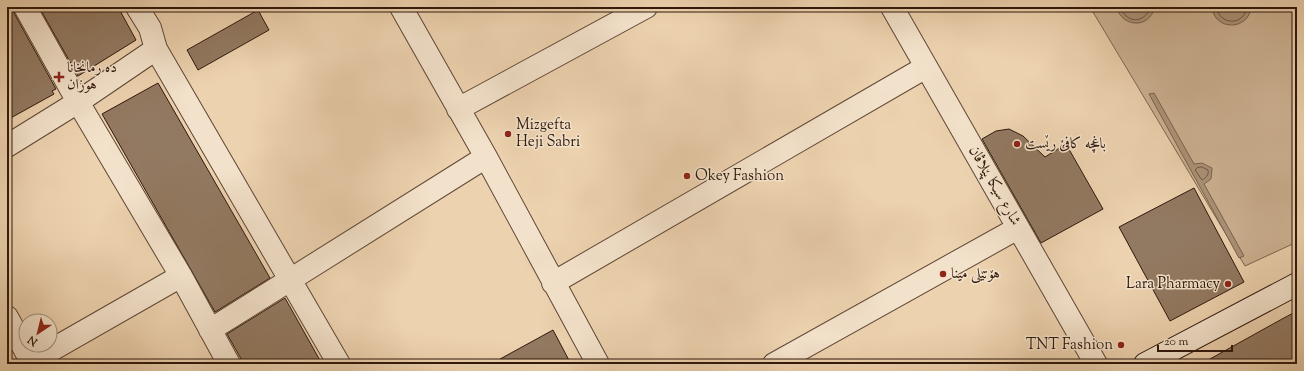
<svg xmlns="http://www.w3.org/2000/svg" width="1304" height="371" font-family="'Sorts Mill Goudy',Amiri,serif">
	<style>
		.green { fill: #cdb293; stroke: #7e6550 }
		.water { fill: #ac9378; stroke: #7a624d }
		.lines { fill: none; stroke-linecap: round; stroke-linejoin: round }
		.shore { stroke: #6e5642; stroke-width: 1 }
		.building { fill: #927961; stroke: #2f180c }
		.street-casing { stroke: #5e4635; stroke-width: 24 }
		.secondary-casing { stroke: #2f180c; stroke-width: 24 }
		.street { stroke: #f3e2cb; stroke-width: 22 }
		.secondary { stroke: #f3e2cb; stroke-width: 22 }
		.poi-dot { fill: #8f2418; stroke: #f3e2cb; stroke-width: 1.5 }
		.labels { text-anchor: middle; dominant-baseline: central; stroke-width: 3; stroke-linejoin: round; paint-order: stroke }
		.poi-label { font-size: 15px; fill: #2f180c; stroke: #f3e2cb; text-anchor: start }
		.street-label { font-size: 15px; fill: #2f180c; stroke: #f3e2cb }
	</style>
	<rect width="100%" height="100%" fill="#edd2af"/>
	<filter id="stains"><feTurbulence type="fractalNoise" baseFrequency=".005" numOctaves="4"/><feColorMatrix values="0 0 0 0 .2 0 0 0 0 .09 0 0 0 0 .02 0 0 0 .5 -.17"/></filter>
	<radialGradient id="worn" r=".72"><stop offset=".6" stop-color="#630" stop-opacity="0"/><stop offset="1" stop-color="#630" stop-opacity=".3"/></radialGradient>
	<path class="green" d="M1090 7H1293L1297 15V242L1245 266Z"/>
	<path class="water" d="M1116 7H1155C1149 29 1123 28 1116 7Z
		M1212 7H1251C1249 31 1214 31 1212 7Z
		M1154 93 1194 164 1202 163 1212 168 1211 179 1204 184 1244 256 1239 258 1149 94Z"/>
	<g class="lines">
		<path class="shore" d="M1120 7C1127 24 1144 24 1151 7
			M1216 7C1220 26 1244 26 1247 7
			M1202 167 1208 170C1209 175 1206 178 1202 180L1195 170 1197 168Z"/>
	</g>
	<path class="building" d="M7 7H13L14 13 56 89 52 91 54 94 7 120Z
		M39 7H118L136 40 78 76Z
		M258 10 269 30 198 70 187 50Z
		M158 83 270 278 215 312 102 114Z
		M1009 129 1023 136 1045 157 1066 144 1103 209 1041 243 982 139 996 131Z
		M1194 188 1244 282 1170 321 1119 227Z
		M285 298 322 364H244L227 334Z
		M1297 311V364H1201L1282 319Z
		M553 330 571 364H491Z"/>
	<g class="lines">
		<defs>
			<path id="street" d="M25 7 78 102 181 276 229 364
				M137 7 150 28 156 49 339 364
				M401 7 486 157 598 364
				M892 7 1096 364
				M458 109 646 7
				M7 146 78 102 156 49
				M553 283 926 67
				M7 317 31 361
				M210 330 486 157
				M27 364 181 276
				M774 364 1018 228"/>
			<path id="secondary" d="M1145 364 1297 284"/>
		</defs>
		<use href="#street" class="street-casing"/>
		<use href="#secondary" class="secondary-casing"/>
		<use href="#street" class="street"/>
		<use href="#secondary" class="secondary"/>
	</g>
	<g class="poi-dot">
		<path d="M57 71h4v4h4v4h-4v4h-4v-4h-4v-4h4z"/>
		<circle cx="508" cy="134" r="4"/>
		<circle cx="1017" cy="144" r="4"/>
		<circle cx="687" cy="176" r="4"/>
		<circle cx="943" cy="274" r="4"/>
		<circle cx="1228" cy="284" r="4"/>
		<circle cx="1121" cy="345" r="4"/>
	</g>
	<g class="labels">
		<g class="poi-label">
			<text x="67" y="68">ده رمانخانا<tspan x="67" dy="17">هوزان</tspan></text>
			<text x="516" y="125">Mizgefta<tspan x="516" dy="17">Heji Sabri</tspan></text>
			<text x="1025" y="144">باغچه‌ كافێ رێست</text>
			<text x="695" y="176">Okey Fashion</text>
			<text x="951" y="274">هۆتێلی مینا</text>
			<text x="1220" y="284" text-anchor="end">Lara Pharmacy</text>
			<text x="1113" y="345" text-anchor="end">TNT Fashion</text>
		</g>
		<g class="street-label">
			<text transform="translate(994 186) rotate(60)">شارع سيكا پێلاڤان</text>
		</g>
	</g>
	<rect width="1304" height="371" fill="none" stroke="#edd2af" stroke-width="24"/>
	<rect x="8" y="8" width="1288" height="355" fill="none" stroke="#2f180c" stroke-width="2"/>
	<rect x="12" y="12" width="1280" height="347" fill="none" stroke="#2f180c"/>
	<g transform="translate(38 333) rotate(215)"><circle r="19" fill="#f3e2cb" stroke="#a5917f"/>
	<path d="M0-3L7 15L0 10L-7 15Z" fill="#8f2418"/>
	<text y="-6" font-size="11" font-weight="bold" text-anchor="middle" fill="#2f180c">N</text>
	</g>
	<path d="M1158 345v6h74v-6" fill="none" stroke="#2f180c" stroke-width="2"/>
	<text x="1164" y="345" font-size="12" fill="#2f180c" stroke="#f3e2cb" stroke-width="3" paint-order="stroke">20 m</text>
	<rect width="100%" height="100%" filter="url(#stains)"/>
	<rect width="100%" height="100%" fill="url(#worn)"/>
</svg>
